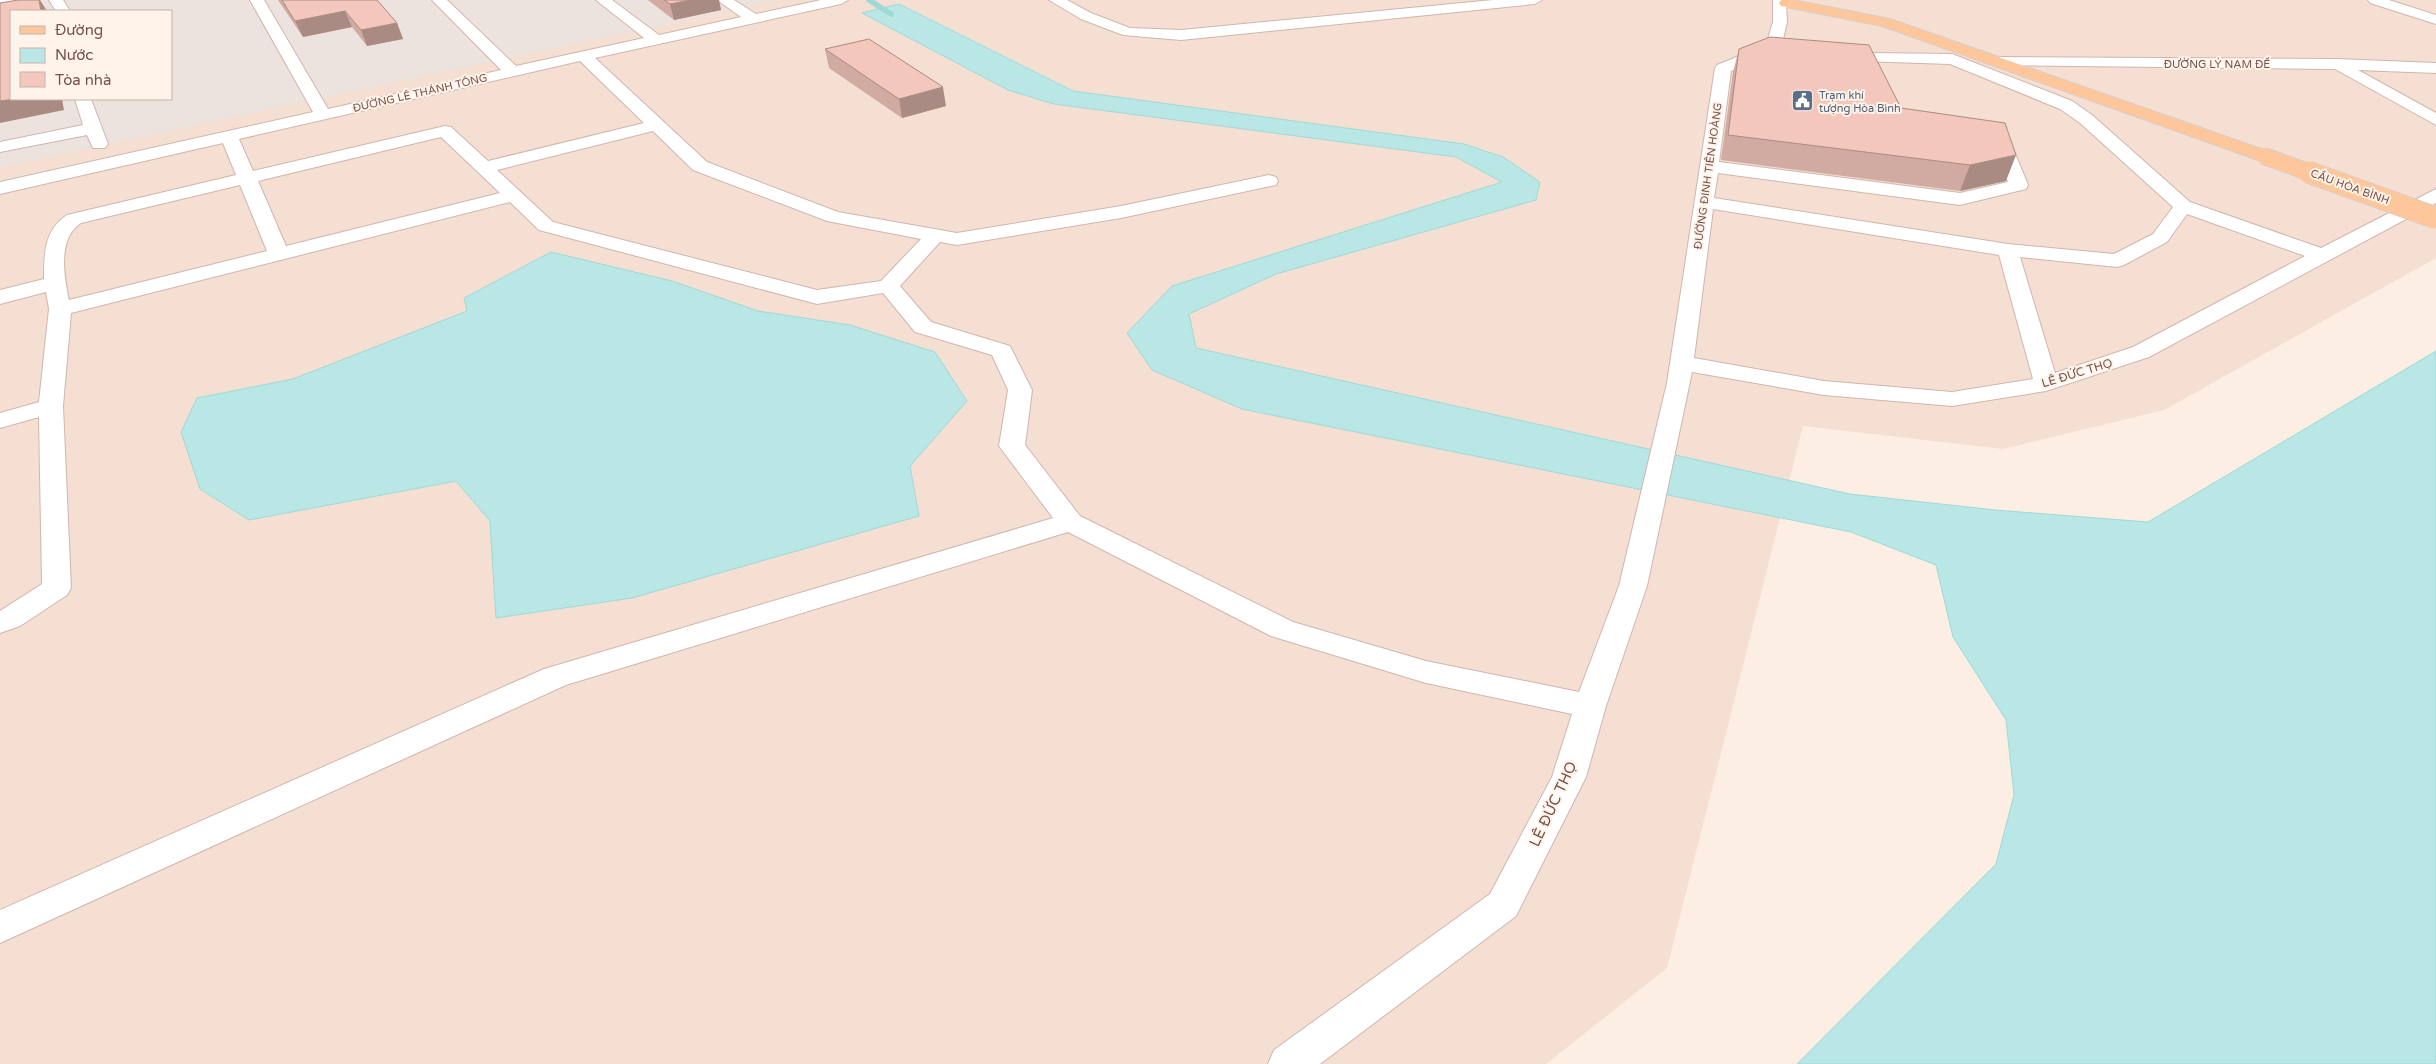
<svg xmlns="http://www.w3.org/2000/svg" width="2436" height="1064" font-family="'Varela Round',sans-serif">
	<style>
		.residential { fill: #f4dfd2; fill-rule: evenodd }
		.industrial { fill: #ece2de; fill-rule: evenodd }
		.water { fill: #b8e7e5; stroke: #9ed9d7 }
		.lines { fill: none; stroke-linecap: round; stroke-linejoin: round }
		.stream { stroke: #9ed9d7; stroke-width: 5.5 }
		.minor-casing { stroke: #d0b6ad; stroke-width: 2 }
		.major-casing { stroke: #d8cecc; stroke-width: 2 }
		.minor { fill: #fff; fill-rule: evenodd }
		.major { fill: #fdc79b; fill-rule: evenodd }
		.major-bridge-far1-casing { stroke: #d8cecc; stroke-width: 18; stroke-linecap: butt }
		.major-bridge-casing { stroke: #d8cecc; stroke-width: 23; stroke-linecap: butt }
		.major-bridge-far1 { stroke: #fdc79b; stroke-width: 16 }
		.major-bridge { stroke: #fdc79b; stroke-width: 21 }
		.wall { fill: #d1aba1 }
		.shaded-wall { fill: #aa8b83 }
		.building { fill: #f3c7bb; stroke: #aa8b83 }
		.labels { text-anchor: middle; dominant-baseline: central; stroke-width: 4; stroke-linejoin: round; paint-order: stroke }
		.far-street-label { font-size: 11px; fill: #755149; stroke: #fff3ea }
		.far-service-label { font-size: 11px; fill: #4e5e75; stroke: #fff3ea; text-anchor: start }
		.street-label { font-size: 12px; fill: #755149; stroke: #fff3ea }
		.near-street-label { font-size: 15px; fill: #755149; stroke: #fff3ea }
	</style>
	<rect width="100%" height="100%" fill="#fdeee4"/>
	<path class="residential" d="M0 0H2436V258L2164 410 2003 449 1803 426 1667 968 1546 1064H0ZM11 11H171V99H11Z"/>
	<path class="industrial" d="M0 0H778L0 167ZM11 11H171V99H11Z"/>
	<path class="water" d="M899 4 1073 91 1464 144 1503 157 1540 182 1536 200 1276 274 1189 314 1196 348 1850 494 1995 510 2148 522 2436 351V1064H1797L1996 864 2014 795 2006 720 1953 637 1936 565 1851 532 1242 409 1152 370 1127 333 1172 286 1502 182 1456 157 1054 104 1008 90 862 13Z
		M551 252 672 281 758 311 850 325 935 352 967 401 910 466 919 516 632 598 496 618 490 521 456 481 249 520 200 489 181 432 197 398 293 379 467 311 464 298Z"/>
	<g class="lines">
		<path class="stream" d="M869 0 891 14"/>
		<defs>
			<path id="minor" d="M0 0H21L19 3 0 6Z
				M49 0H63L70 11H56Z
				M250 0H264L328 109 501 70 432 0H447L516 66 644 38 596 0H612L659 35 741 17 717 0H734L756 14 821 0H848L841 4 595 58 707 162 838 212 957 233 1121 206 1269 175 1276 177 1278 181 1276 185 1121 218 957 245 940 242 900 286 931 322 1010 346 1032 390 1025 445 1080 516 1293 622 1426 661 1579 692 1619 586 1667 383 1715 68 1717 65 1766 45 1773 22V0H1785L1786 2 1787 22 1781 48 1778 51 1731 71 1719 162 1960 193 2008 182 1996 147 1985 145 1982 141 1985 137 1991 136 2009 139 2028 185 2026 189 1960 205 1718 173 1714 198 2008 244 2114 254 2153 234 2173 207 2080 123 2060 109 1950 64 1861 61 1859 58 1861 55 1867 53 1952 54 2072 101 2092 115 2190 202 2321 248 2436 189V203L2149 357 2046 391 1952 406 1824 395 1692 372 1647 586 1606 706 1586 777 1516 916 1320 1064H1268L1274 1050 1490 894 1552 777 1572 714 1426 683 1271 636 1068 532 566 685 0 943V910L544 669 1053 518 999 446 1008 390 992 355 915 332 883 293 817 304 539 230 510 202 71 313 63 406 71 588 67 595 20 626 0 633V611L42 584 39 417 0 428V413L39 402 49 309 46 292 0 304V290L44 279C44 254 44 230 67 215L236 175 223 143 0 194V182L313 112ZM580 61 644 123 488 161 451 127 445 126 253 171 239 139ZM653 131 693 170 827 221 921 239 881 281 817 290 553 222 497 170ZM441 137 500 193 286 246 258 181ZM240 185 267 251 69 300C64 276 57 239 81 223ZM1713 209 1999 255 2033 379 1952 392 1824 381 1694 358ZM2187 214 2305 256 2133 347 2055 373 2020 257 2117 267 2124 265 2167 242Z
				M1049 0H1067L1091 13 1130 28 1181 30 1493 0H1542L1535 4 1181 40 1123 35 1081 19Z
				M2368 0H2389L2436 15V24L2370 3Z
				M1998 57 2337 59 2436 63V73L2358 70 2436 113V125L2335 69 1992 65 1990 62 1992 59Z
				M75 99H91L108 144 105 148H93L87 135 0 152V142L83 125Z"/>
			<path id="major" d="M1781 0H1793L1890 19 2270 152 2273 156 2270 160H2258L1882 26 1781 6 1779 3Z"/>
		</defs>
		<use href="#minor" class="minor-casing"/>
		<use href="#major" class="major-casing"/>
		<use href="#minor" class="minor"/>
		<use href="#major" class="major"/>
		<defs>
			<path id="major-bridge-far1" d="M2264 156 2311 173"/>
			<path id="major-bridge" d="M2308 172 2436 218"/>
		</defs>
		<use href="#major-bridge-far1" class="major-bridge-far1-casing"/>
		<use href="#major-bridge" class="major-bridge-casing"/>
		<use href="#major-bridge-far1" class="major-bridge-far1"/>
		<use href="#major-bridge" class="major-bridge"/>
	</g>
	<path class="wall" d="M278 0H377L397 23 403 39 367 46 352 27 303 37Z
		M648 0H719L721 10 674 20Z
		M825 49 946 106 902 118 829 68Z
		M1739 49 1901 108 2006 181 1960 191 1721 160 1733 72Z"/>
	<path class="shaded-wall" d="M39 0H40L47 11H41Z
		M691 0H719L721 10 674 20 670 4Z
		M345 11 352 27 303 37 295 21Z
		M397 23 403 39 367 46 361 30Z
		M943 87 946 106 902 118 899 99Z
		M14 99H62L64 110 0 123V101Z
		M2016 155 2006 181 1960 191 1970 165Z"/>
	<path class="building" d="M18 0H39L41 11H11V99H14L0 101V3Z
		M282 0H377L397 23 361 30 345 11 295 21Z
		M664 0H691L670 4Z
		M1770 37 1869 45 1901 108 2005 123 2016 155 1970 165 1728 135 1739 49Z
		M869 39 943 87 899 99 825 49Z"/>
	<defs>
		<symbol id="civic-square" viewBox="-11 -11 22 22"><rect x="-9" y="-9" width="18" height="18" rx="4" fill="#5c6f8a" stroke="#fff3ea"/><path d="M-.6-6.5H3V-4.5H.6V-3L4-1V1h2V6H-6V1h2V-1L-.6-3ZM-1.2 2.5V6h2.4V2.5Z" fill="#fff"/></symbol>
	</defs>
	<g fill-rule="evenodd">
		<use href="#civic-square" x="1790" y="88" width="25" height="25"/>
	</g>
	<g class="labels">
		<g class="far-street-label">
			<text x="2217" y="64">ĐƯỜNG LÝ NAM ĐẾ</text>
			<text transform="translate(420 93) rotate(-13)">ĐƯỜNG LÊ THÁNH TÔNG</text>
			<text transform="translate(1708 176) rotate(-82)">ĐƯỜNG ĐINH TIÊN HOÀNG</text>
			<text transform="translate(2350 187) rotate(20)">CẦU HÒA BÌNH</text>
		</g>
		<g class="far-service-label">
			<text x="1819" y="95">Trạm khí<tspan x="1819" dy="13">tượng Hòa Bình</tspan></text>
		</g>
		<g class="street-label">
			<text transform="translate(2077 373) rotate(-17)">LÊ ĐỨC THỌ</text>
		</g>
		<g class="near-street-label">
			<text transform="translate(1553 804) rotate(-65)">LÊ ĐỨC THỌ</text>
		</g>
	</g>
	<rect x="10" y="10" width="162" height="90" fill="#fff3ea" stroke="#c8b2aa"/>
	<rect x="20" y="26" width="25" height="8" fill="#fdc79b" stroke="#c8b2aa"/>
	<text x="55" y="35" font-size="15" fill="#755149">Đường</text>
	<rect x="20" y="48" width="25" height="15" fill="#b8e7e5" stroke="#c8b2aa"/>
	<text x="55" y="60" font-size="15" fill="#755149">Nước</text>
	<rect x="20" y="72" width="25" height="15" fill="#f3c7bb" stroke="#c8b2aa"/>
	<text x="55" y="85" font-size="15" fill="#755149">Tòa nhà</text>
</svg>
